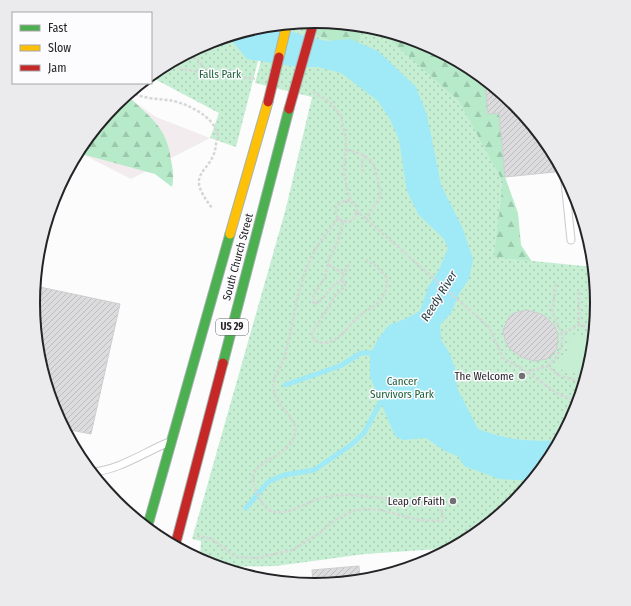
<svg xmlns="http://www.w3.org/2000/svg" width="631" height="606" font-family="'Fira Sans Condensed',sans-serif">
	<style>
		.education { fill: #f3ecee }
		.forest { fill: url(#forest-firs) }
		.park { fill: url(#park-dots) }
		.garden { fill: #c5eed3 }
		.water { fill: #a0eaf8 }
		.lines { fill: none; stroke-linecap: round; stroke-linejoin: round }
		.stream { stroke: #a0eaf8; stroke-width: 5 }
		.building { fill: url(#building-hatch); stroke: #cececf }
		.lane-casing { stroke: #cbcacc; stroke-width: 9 }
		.fast-casing { stroke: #a3b3af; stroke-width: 11 }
		.slow-casing { stroke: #a3b3af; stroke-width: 11 }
		.jam-casing { stroke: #a3b3af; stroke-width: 11 }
		.path { stroke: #d6d6d7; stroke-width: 2.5; stroke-dasharray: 3 2; stroke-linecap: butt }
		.lane { stroke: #fff; stroke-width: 7 }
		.fast { stroke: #4caf50; stroke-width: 9 }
		.slow { stroke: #ffc107; stroke-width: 9 }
		.jam { stroke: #c62828; stroke-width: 9 }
		.jam-bridge-casing { stroke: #a3b3af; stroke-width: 11; stroke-linecap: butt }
		.jam-bridge { stroke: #c62828; stroke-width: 9 }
		.poi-dot { fill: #706f71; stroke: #fcfbfe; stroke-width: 1.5 }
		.labels { text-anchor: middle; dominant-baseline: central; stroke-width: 3; stroke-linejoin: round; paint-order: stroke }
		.shield { fill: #fcfbfe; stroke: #656467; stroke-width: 1 }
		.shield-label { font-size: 10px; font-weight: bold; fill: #242326 }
		.park-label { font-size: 11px; fill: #1c613a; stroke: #fcfbfe }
		.street-label { font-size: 11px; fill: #242326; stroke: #fcfbfe }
		.poi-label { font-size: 11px; fill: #242326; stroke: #fcfbfe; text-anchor: end }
		.water-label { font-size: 12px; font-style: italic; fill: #1e363b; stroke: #fcfbfe }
		.rim { fill: none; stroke: #242326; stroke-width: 2 }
	</style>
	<defs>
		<pattern id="forest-firs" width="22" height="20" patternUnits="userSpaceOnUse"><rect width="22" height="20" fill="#b6eac9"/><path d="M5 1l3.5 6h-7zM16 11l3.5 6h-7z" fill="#9cc8ac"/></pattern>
		<pattern id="park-dots" width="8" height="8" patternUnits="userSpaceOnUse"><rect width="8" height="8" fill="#c5eed3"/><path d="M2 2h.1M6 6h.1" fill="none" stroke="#a9ccb5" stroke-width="1.8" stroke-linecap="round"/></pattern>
		<pattern id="building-hatch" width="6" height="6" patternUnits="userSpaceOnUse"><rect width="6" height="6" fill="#dcdbdd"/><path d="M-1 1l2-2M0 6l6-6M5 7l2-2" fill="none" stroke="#bdbcbe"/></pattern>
	</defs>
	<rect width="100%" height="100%" fill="#fcfcfd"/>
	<path class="education" d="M126 96 156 117 210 138 131 179 78 152 116 103Z"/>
	<path class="forest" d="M316 21C334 23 353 23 371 27 411 35 453 53 485 79L488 114 499 113 505 177 518 213 521 245 536 268 515 307 327 41 271 25Z
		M127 95C149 117 167 126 171 160 173 170 174 177 172 187L155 174 78 153 116 103Z"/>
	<path class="park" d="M290 24 356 51 363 27 387 37 459 101 503 182 494 257 594 267 597 303 592 358 576 411 550 460 515 503 472 538 453 548 365 554 276 566 220 567 200 560 201 541 192 539 286 208 312 97 255 83 270 26Z
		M261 26H267L236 147 210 138 219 113 151 77V75C182 49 223 38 261 26Z"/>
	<path class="garden" d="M570 334 594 336 589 368 569 373 554 366 566 355Z"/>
	<path class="water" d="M271 25 302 35 327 41 350 39 378 51 416 87 427 115 441 185 463 229 473 259 469 279 459 294 451 313 440 325 441 340 449 352 456 371 457 388 478 429C508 440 529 442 560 440L550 460 532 481 499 479 464 466 458 456 445 451 426 438 403 440 395 436 370 377V355L378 339 389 325 405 319 420 311 428 287 439 270 448 248 444 239 418 214 407 191 399 140 390 119 378 101 341 73 318 67H297L247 59 228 36 261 26Z"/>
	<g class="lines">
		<path class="stream" d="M285 385 340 366 361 353H377
			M246 508 268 482 284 475 314 470 351 445 364 433 380 403 387 400"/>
	</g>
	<path class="building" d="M485 79 515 104 550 147 553 152 555 172 505 177 499 113 488 114Z
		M35 286 120 304 91 434 65 429 55 411 39 358 34 303Z
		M527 310 541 314 547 318 554 325 558 334 557 348 552 356 547 359 534 361 521 357 509 348 505 340 503 330 509 317 514 313Z
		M359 566 360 581 313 585 312 570Z"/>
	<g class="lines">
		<defs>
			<path id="lane" d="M564 172 571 240
				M91 472C117 471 143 453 167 443
				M113 499 118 501 133 516"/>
			<path id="fast" d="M223 363 289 109
				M147 528 230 234"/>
			<path id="slow" d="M279 57 287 24
				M230 234 268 102"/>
			<path id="jam" d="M175 546 223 363"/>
		</defs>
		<use href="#lane" class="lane-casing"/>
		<use href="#fast" class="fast-casing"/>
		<use href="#slow" class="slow-casing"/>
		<use href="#jam" class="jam-casing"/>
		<path class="path" d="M191 51 206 71
			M173 61 180 69 255 79
			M131 91C142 100 160 98 173 101 188 104 212 116 217 132 218 135 217 140 216 144 213 176 181 169 213 209
			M313 92 330 102 341 116 346 139 344 175 350 201 356 206 357 211 489 327 503 358 527 372 558 394 579 402
			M346 150C379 156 374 168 381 195L366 219
			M363 172 362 161 364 155
			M350 201C342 200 339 203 335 209L338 219 348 222 353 220 357 211
			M343 222 338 241 329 259 325 277 314 295 313 304C325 303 331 279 345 282V286L335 296 312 333 311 336 316 341C335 349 347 327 359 316 366 310 376 307 381 299 386 292 387 287 387 278L376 266 366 260
			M328 264 344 274
			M341 281 347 267 351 263
			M556 284 552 312 562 334 579 325 595 328
			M579 325V289
			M548 366C558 356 563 349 562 334
			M527 372 548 366 558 375 584 383
			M197 536 212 539 236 557 258 558 292 550 320 533 332 522 352 511 364 509 380 510 420 520 443 521 441 506C400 506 362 488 321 498 305 502 287 518 269 510 264 507 259 498 257 493 238 458 289 463 295 433 298 417 276 407 274 391 271 377 281 370 284 358 294 325 296 287 312 256 318 243 328 231 338 219"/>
		<use href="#lane" class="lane"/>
		<use href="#fast" class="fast"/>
		<use href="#slow" class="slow"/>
		<use href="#jam" class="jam"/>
		<defs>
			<path id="jam-bridge" d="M268 102 279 57
				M289 109 314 21"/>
		</defs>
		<use href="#jam-bridge" class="jam-bridge-casing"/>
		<use href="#jam-bridge" class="jam-bridge"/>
	</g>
	<g class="poi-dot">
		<circle cx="522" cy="376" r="4"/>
		<circle cx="453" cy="501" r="4"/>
	</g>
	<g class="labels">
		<rect class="shield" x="216" y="319" width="32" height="16" rx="3"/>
		<g class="shield-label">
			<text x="232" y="327">US 29</text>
		</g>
		<g class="park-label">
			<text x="220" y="74">Falls Park</text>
			<text x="402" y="381">Cancer<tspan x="402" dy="13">Survivors Park</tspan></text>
		</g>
		<g class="street-label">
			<text transform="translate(238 257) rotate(-75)">South Church Street</text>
		</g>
		<g class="poi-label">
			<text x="514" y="376">The Welcome</text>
			<text x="445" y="501">Leap of Faith</text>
		</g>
		<g class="water-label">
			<text transform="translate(439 296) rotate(-58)">Reedy River</text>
		</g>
	</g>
	<path d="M0 0H631V606H0ZM40 303a275 275 0 1 1 550 0a275 275 0 1 1-550 0Z" fill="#ebeaed" fill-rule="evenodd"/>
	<path class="rim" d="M40 303a275 275 0 1 1 550 0a275 275 0 1 1-550 0Z"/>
	<rect x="12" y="12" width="140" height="72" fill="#fcfbfe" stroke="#a6a5a8"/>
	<rect x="20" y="25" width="20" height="6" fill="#4caf50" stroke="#a6a5a8"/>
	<text x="48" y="32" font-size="12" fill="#242326">Fast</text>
	<rect x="20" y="45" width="20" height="6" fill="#ffc107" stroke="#a6a5a8"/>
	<text x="48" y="52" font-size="12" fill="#242326">Slow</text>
	<rect x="20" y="65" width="20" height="6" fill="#c62828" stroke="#a6a5a8"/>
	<text x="48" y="72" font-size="12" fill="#242326">Jam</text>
</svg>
